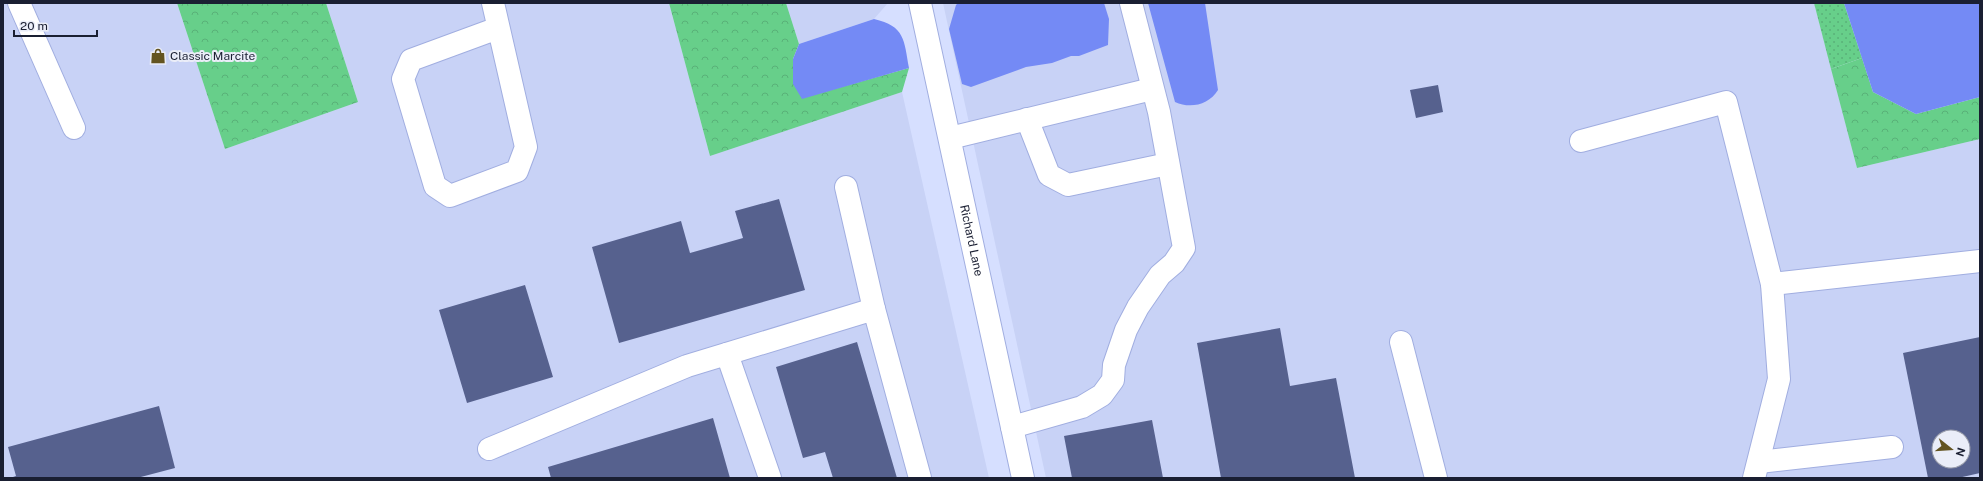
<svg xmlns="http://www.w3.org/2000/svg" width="1983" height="481" font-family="'Public Sans',sans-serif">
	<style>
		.built { fill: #c8d2f6; fill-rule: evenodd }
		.grass { fill: url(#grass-dots) }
		.forest { fill: url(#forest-crowns) }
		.water { fill: #748af5 }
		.building { fill: #56618e; fill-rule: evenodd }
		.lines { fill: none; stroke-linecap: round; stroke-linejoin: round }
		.minor-casing { stroke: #a1aee0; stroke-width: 24 }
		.minor { stroke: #fff; stroke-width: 22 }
		.labels { text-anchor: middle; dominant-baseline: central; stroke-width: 4; stroke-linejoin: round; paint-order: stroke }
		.poi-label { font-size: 12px; fill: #1a1f32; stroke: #eaedf8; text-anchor: start }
		.street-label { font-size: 12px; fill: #1a1f32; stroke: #eaedf8 }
	</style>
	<defs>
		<pattern id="grass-dots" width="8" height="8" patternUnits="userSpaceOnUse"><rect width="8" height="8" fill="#67cf8a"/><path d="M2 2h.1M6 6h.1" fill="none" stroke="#59b178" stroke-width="1.8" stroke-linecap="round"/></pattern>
		<pattern id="forest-crowns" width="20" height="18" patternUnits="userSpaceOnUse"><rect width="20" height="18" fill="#67cf8a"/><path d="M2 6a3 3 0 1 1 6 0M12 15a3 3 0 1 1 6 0" fill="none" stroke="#59b178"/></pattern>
	</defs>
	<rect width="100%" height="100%" fill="#d6dfff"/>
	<path class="built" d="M3 3H177L225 149 358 102 326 3H669L710 156 902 92 989 478H3Z
		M786 3H888L874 19 799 44Z
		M943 3H1814L1857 168 1980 139V478H1046ZM1939 437H1963V461H1939Z"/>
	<path class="grass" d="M1814 3H1844L1862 58 1831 69Z"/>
	<path class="forest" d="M177 3H326L358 102 225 149Z
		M669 3H786L799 44 793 59 802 98 909 68 902 92 710 156Z
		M1862 58 1873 92 1916 114 1980 97V139L1857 168 1831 69Z"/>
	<path class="water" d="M958 3H1104L1109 19 1108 45 1079 56H1071L1052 63 1026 67 971 87 962 84 949 29 956 5Z
		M1148 3H1205L1218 90C1209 105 1190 109 1175 102Z
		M1844 3H1980V97L1916 114 1873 92Z
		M874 19C905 26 904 40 909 68L802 99 793 84V59L799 44Z"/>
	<path class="building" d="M1438 85 1443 112 1416 118 1410 90Z
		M779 199 805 290 619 343 592 247 681 221 690 253 743 238 735 211Z
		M525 285 553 377 467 403 439 310Z
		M1280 328 1290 386 1336 378 1355 478H1221L1197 343Z
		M1980 337V473L1958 478H1928L1903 353ZM1939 437H1963V461H1939Z
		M857 342 897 478H833L825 452 803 458 776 367Z
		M159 406 175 468 137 478H10L16 476 8 447Z
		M713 418 730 478H551L548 467Z
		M1152 420 1163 478H1072L1064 436Z"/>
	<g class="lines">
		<defs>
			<g id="minor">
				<path d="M19 3 74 128"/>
				<path d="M493 3 526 147 517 171 450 196 435 186 403 79 411 60 498 28"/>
				<path id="s1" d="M920 3 1023 478"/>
				<path d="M1027 119 1049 175 1068 185 1168 164"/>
				<path d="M950 138 1152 89"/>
				<path d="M1581 141 1726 102 1772 284 1980 261"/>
				<path d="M846 187 874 309"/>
				<path d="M1401 342 1436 478"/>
				<path d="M727 354 770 478"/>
				<path d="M1012 427 1082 407 1102 395 1113 380 1114 365 1126 330 1138 307 1160 275 1174 263 1184 248 1159 112 1131 3"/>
				<path d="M489 449 687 366 874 309 920 478"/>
				<path d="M1759 462 1892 447"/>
				<path d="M1754 478 1779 379 1772 284"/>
			</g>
		</defs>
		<use href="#minor" class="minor-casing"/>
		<use href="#minor" class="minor"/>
	</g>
	<defs>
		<symbol id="shop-bare" viewBox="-9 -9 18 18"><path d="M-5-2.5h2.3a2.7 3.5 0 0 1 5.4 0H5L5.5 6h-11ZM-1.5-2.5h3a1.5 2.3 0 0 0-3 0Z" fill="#635421" stroke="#eaedf8" stroke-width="2.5" paint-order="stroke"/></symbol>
	</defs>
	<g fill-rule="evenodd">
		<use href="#shop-bare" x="147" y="45" width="22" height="22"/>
	</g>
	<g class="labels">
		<g class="poi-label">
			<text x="170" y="56">Classic Marcite</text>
		</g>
		<g class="street-label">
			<text stroke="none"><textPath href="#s1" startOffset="243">Richard Lane</textPath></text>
		</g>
	</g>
	<rect width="1983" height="481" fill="none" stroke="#1a1f32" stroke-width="8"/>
	<g transform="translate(1951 449) rotate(107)"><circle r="19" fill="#eaedf8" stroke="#979ba9"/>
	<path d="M0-3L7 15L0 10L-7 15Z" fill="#635421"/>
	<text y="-6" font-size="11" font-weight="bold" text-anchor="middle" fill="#1a1f32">N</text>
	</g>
	<path d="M14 30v6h83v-6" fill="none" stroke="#1a1f32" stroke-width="2"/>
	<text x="20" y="30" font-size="12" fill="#1a1f32" stroke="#eaedf8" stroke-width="3" paint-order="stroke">20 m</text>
</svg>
